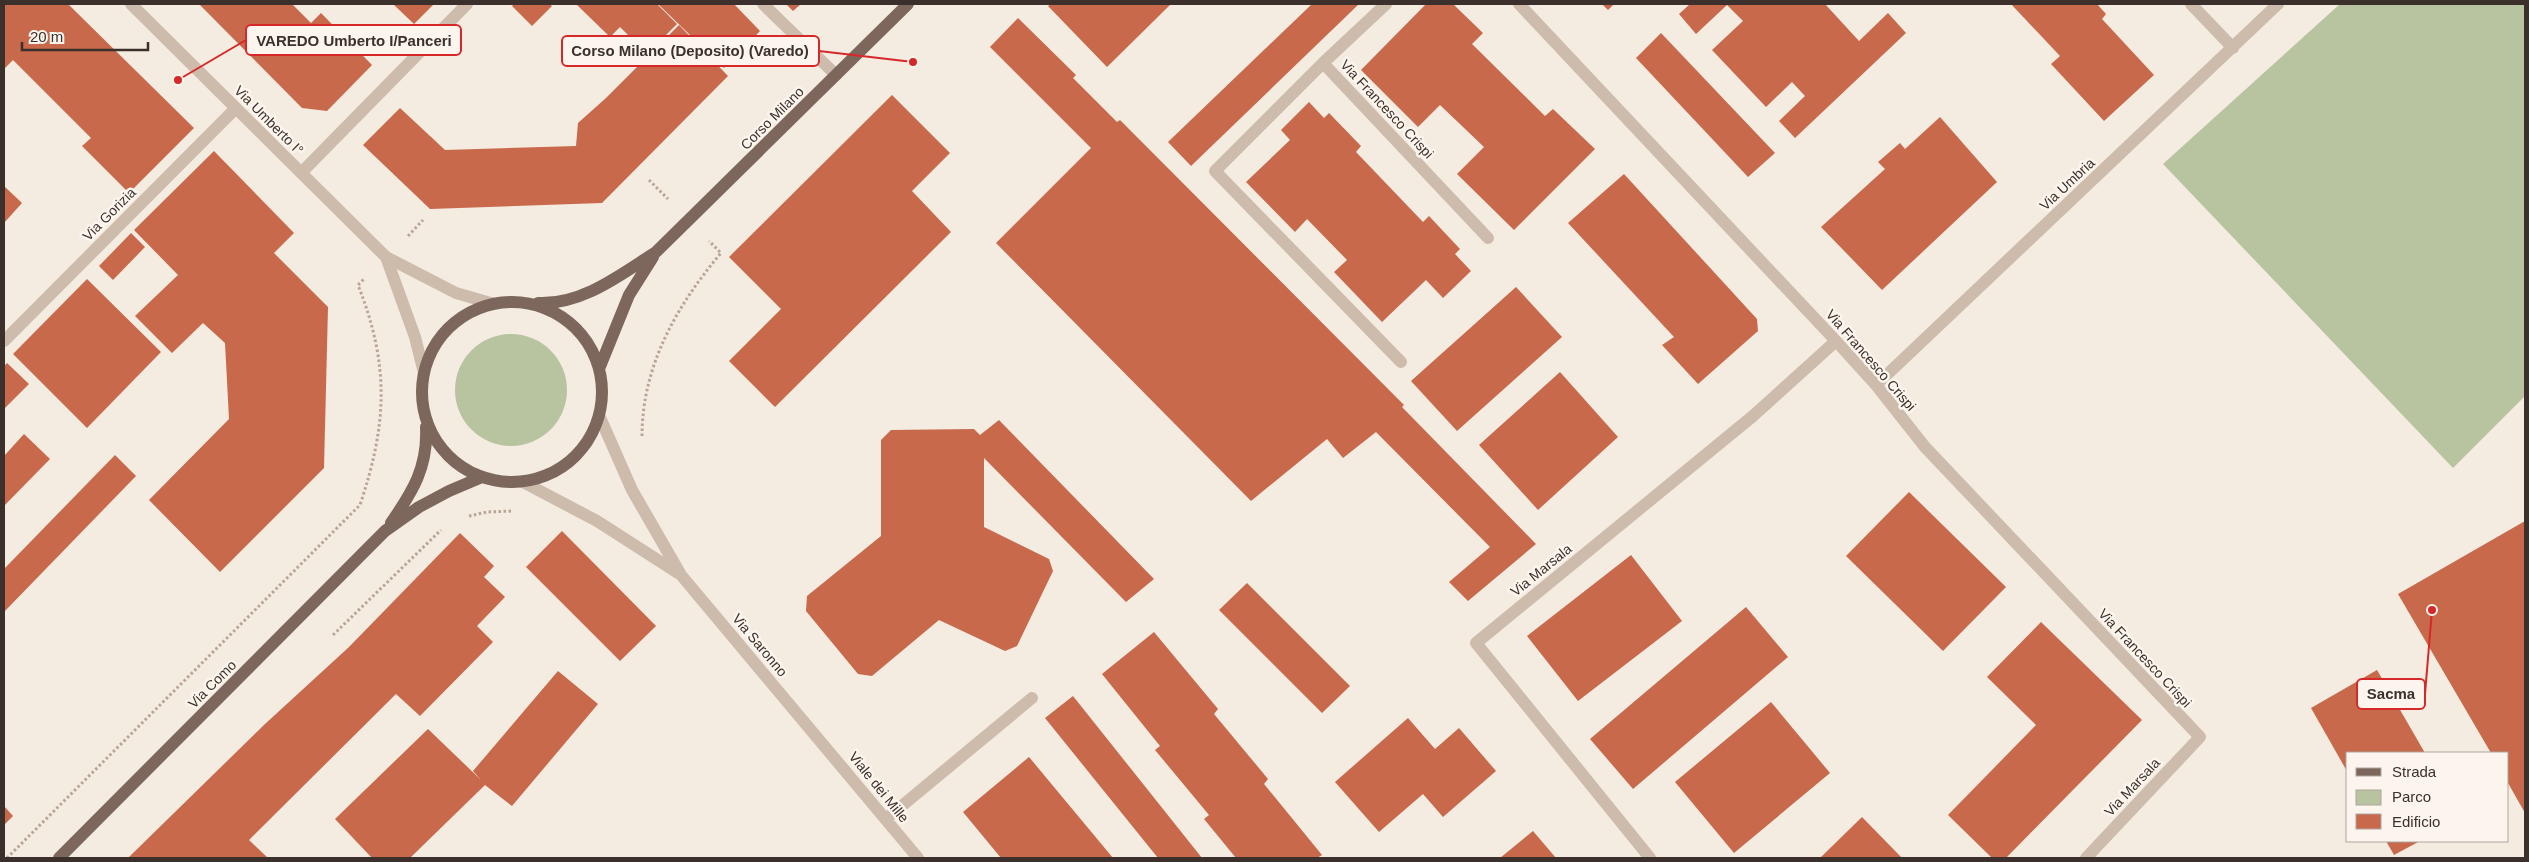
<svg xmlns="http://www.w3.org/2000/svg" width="2529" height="862" font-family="Helvetica,sans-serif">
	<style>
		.green { fill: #b8c4a0 }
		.building { fill: #c8694b }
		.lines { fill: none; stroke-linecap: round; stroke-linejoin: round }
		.path { stroke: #b9a596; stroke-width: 3; stroke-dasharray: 2.5 2.5; stroke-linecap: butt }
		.minor { stroke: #cdbbac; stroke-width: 12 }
		.major { stroke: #7d675c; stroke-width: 12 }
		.labels { text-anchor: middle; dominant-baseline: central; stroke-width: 5; stroke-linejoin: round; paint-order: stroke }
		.street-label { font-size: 14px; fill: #3b302b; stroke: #fbf5ee }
		.leader { fill: none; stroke: #d62828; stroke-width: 2 }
		.callout-dot { fill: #d62828; stroke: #fbf5ee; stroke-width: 2 }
		.callout { fill: #fbf5ee; stroke: #d62828; stroke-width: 2 }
		.callout-label { font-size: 15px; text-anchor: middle; font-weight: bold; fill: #3b302b }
	</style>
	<rect width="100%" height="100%" fill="#f4ebe1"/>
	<path class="green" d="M2340 4H2525V396L2453 468 2163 164Z
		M455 390a56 56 0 1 1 112 0a56 56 0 1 1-112 0Z"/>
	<path class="building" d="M4 4H68L194 128 129 193 82 146 91 138 13 60 4 69Z
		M199 4H292L311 23 321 13 372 65 327 111 302 108Z
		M393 4H434L414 24Z
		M514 4H549L552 6 532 26 512 6Z
		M576 4H657L677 24 647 54 620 27 610 37Z
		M658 4H734L760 31 724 68Z
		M786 4H801L793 11Z
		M1051 4H1171L1107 67 1048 6Z
		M1312 4 1358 5 1191 166 1168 142Z
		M1426 4H1453L1483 33 1472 44 1545 116 1553 109 1595 149 1514 230 1457 174 1484 147 1440 105 1418 127 1361 70Z
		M1602 4H1614L1608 10Z
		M1690 4H1825L1859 41 1888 13 1906 33 1795 138 1779 121 1805 96 1792 82 1766 107 1712 50 1743 21 1727 5 1696 34 1679 14Z
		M2011 4H2097L2106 14 2102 19 2154 75 2104 121 2051 64 2060 56Z
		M1018 18 1076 75 1073 78 1117 122 1120 120 1404 405 1402 407 1536 544 1468 601 1449 582 1490 547 1376 432 1343 458 1327 439 1251 501 996 243 1091 148 990 47Z
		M679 25 728 76 602 203 430 209 363 145 400 108 445 150 576 146 578 123 606 98Z
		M1661 33 1775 153 1748 177 1636 58Z
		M892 95 950 153 912 191 951 232 775 407 729 361 781 309 729 257Z
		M1309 102 1324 118 1329 113 1361 146 1356 152 1423 222 1429 216 1460 249 1455 254 1471 271 1443 298 1426 280 1382 322 1334 272 1347 260 1307 219 1295 232 1246 182 1290 140 1281 130Z
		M1940 117 1997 182 1882 290 1821 227 1885 169 1878 162 1900 143 1905 149Z
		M214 151 294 233 274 253 328 307 324 468 220 572 149 500 229 419 225 343 203 323 172 353 135 316 178 275 134 230Z
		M1624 174 1757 319 1758 331 1698 384 1662 345 1674 337 1568 223Z
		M4 186 22 203 4 223Z
		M131 233 145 247 113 280 99 266Z
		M87 279 161 352 87 428 13 354Z
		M1516 287 1562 337 1457 431 1411 381Z
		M7 363 29 384 4 409V366Z
		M1560 372 1618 437 1538 510 1479 445Z
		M999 420 1154 579 1126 602 984 458V527L1049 559 1053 571 1017 646 1005 651 939 620 872 676 858 674 806 611 807 596 881 536V440L891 430 974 429 980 435Z
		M24 434 50 459 4 506V456Z
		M115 455 136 476 4 612V569Z
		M1909 492 2006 587 1943 651 1846 556Z
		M2525 521V813L2508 783V753H2491L2398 594Z
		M562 531 656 626 620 661 526 567Z
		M460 533 494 566 484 577 505 597 477 626 493 642 420 716 396 694 249 840 268 858H128L265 724 349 647Z
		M1631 555 1682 621 1578 701 1527 636Z
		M1247 583 1350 686 1322 713 1219 610Z
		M1746 607 1788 657 1633 789 1590 739Z
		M2041 622 2142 720 2006 858H1992L1948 815 2036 725 1987 677Z
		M1154 632 1218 709 1214 714 1268 779 1264 784 1322 855 1317 858H1236L1204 819 1209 815 1155 750 1160 746 1102 674Z
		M2377 670 2425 753H2348V773L2311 708Z
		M558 671 598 704 512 806 485 785 410 858H372L335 819 428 729 480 779 473 771Z
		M1073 696 1202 858H1158L1045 718Z
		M1771 702 1830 773 1734 853 1675 782Z
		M1408 718 1435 749 1459 728 1496 771 1443 817 1423 794 1379 832 1335 782Z
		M1029 757 1113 858H1001L963 812Z
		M4 806 13 816 4 825Z
		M1862 817 1902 858H1820Z
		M1533 831 1556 858H1500Z
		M2386 841H2420L2394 855Z"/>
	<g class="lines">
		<path class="path" d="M649 180 668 199
			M408 236 423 220
			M642 436C642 366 677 305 721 253L709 241
			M469 516 487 512 512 511
			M333 635 441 530
			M7 858 360 505C387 424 390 366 358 285L364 279"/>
		<path class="minor" d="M131 4 386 257 456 293 494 304
			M763 4 836 75
			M1386 4 1323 63 1488 238
			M1519 4 1836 341 1876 385 1925 447 2200 737 2086 858
			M2191 4 2233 48
			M1323 63 1215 171 1401 362
			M301 173 467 4
			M386 257 415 337 424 373
			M4 341 236 108
			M1876 385 2278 4
			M599 415 632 490 681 575 918 858
			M523 482 597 521 678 573
			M886 819 1032 698
			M1650 858 1476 643 1753 416 1836 341"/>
		<path class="major" d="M422 392a90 90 0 1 1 180 0a90 90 0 1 1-180 0Z
			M538 303C582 305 620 275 656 252L908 4
			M599 369 629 295 653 257
			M391 523C413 491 428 467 426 427
			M59 858 385 531 419 507 449 491 482 477"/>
	</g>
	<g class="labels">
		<g class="street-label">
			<text transform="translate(1387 109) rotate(47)">Via Francesco Crispi</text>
			<text transform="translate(772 118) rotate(-45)">Corso Milano</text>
			<text transform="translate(269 120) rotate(45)">Via Umberto I°</text>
			<text transform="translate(2067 184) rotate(-43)">Via Umbria</text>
			<text transform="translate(109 214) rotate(-45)">Via Gorizia</text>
			<text transform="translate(1871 360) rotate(49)">Via Francesco Crispi</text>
			<text transform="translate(1541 570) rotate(-39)">Via Marsala</text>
			<text transform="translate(760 645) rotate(50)">Via Saronno</text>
			<text transform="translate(2145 658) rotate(47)">Via Francesco Crispi</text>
			<text transform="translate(212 684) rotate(-45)">Via Como</text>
			<text transform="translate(879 787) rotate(51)">Viale dei Mille</text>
			<text transform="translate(2132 787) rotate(-47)">Via Marsala</text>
		</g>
	</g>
	<path class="leader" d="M178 80L246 40M913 62L819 51M2432 610L2425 694"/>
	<g class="callout-dot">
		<circle cx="178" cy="80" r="5"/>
		<circle cx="913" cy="62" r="5"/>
		<circle cx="2432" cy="610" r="5"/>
	</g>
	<g class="callout">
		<rect x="246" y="25" width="215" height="30" rx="5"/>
		<rect x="562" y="36" width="257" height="30" rx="5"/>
		<rect x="2357" y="679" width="68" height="30" rx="5"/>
	</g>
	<g class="callout-label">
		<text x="354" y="46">VAREDO Umberto I/Panceri</text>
		<text x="690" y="56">Corso Milano (Deposito) (Varedo)</text>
		<text x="2391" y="699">Sacma</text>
	</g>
	<rect width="2529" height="862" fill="none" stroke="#3b302b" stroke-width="10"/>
	<rect x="2346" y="752" width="162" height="90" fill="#fbf5ee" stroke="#aea6a0"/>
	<rect x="2356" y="768" width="25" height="8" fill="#7d675c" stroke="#aea6a0"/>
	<text x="2392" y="777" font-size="15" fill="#3b302b">Strada</text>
	<rect x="2356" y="790" width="25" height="15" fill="#b8c4a0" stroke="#aea6a0"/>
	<text x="2392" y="802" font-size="15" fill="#3b302b">Parco</text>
	<rect x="2356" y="814" width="25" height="15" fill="#c8694b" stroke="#aea6a0"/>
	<text x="2392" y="827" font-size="15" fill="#3b302b">Edificio</text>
	<path d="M22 42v8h126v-8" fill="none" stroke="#3b302b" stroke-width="2.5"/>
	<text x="30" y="42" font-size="15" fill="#3b302b" stroke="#fbf5ee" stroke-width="4" paint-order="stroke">20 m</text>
</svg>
